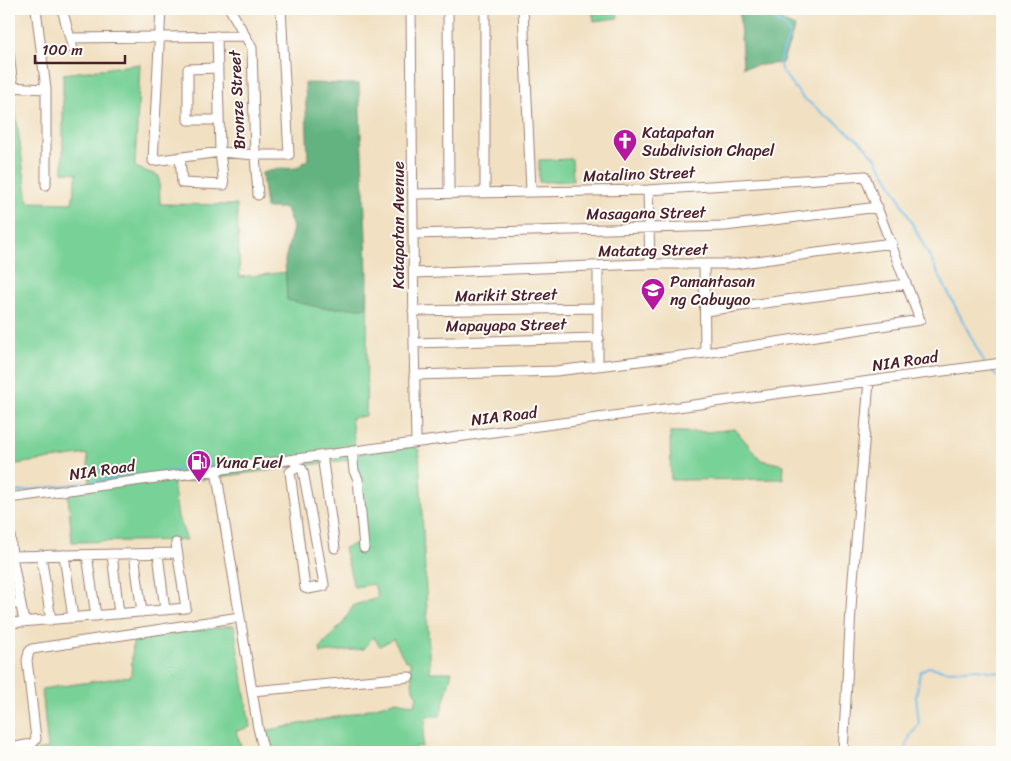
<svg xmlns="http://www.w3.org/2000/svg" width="1011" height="761" font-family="Sriracha,sans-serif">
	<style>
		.green { fill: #78d197; stroke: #617861 }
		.forest { fill: #62b380; stroke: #566956 }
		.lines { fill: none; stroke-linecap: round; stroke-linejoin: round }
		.stream { stroke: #71bcea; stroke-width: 2 }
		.minor-casing { stroke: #9e8076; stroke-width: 11 }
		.minor { stroke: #fff; stroke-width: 9 }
		.labels { text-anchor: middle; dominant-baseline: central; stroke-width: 4; stroke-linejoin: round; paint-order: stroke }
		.street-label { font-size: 16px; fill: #4a1f2b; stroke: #fdfcf7 }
		.poi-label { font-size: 16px; fill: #4a1f2b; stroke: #fdfcf7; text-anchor: start }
	</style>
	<rect width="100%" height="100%" fill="#fdfcf7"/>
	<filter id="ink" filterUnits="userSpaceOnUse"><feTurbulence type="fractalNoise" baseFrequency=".02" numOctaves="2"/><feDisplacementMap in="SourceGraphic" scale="10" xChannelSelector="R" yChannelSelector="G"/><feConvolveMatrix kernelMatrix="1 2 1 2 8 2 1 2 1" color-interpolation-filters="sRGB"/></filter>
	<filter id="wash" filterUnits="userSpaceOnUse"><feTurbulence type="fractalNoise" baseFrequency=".0096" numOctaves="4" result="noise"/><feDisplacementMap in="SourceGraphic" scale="20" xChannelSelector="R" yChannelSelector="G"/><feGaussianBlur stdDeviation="1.12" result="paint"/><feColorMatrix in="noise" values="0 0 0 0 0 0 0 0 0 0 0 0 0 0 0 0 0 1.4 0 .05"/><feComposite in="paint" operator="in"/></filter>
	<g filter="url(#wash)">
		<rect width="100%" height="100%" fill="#f1e0c1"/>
		<path class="green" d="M592 9H616L618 18 594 21Z
			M140 64 135 167 159 176 160 204 237 205 240 277 318 269 368 271 366 416 351 418 356 454 413 446 419 450 430 672H452L440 716H426L422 747 416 746 415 752H271L264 731 351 714 397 701 414 705 417 697 413 689 410 662 405 660 393 639 380 646 373 637 364 649 321 653 320 648 342 624 354 605 378 598 374 584 354 587 344 548 363 541 355 459 173 483 178 517 187 540 72 542 68 494 91 490 87 454 9 465V102H14L28 202 72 203 77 173 63 172V74Z
			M572 159 573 181 539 182V160Z
			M735 429 761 460 784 465 783 479 671 480 670 432H707Z
			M234 625 250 727 236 731 243 752H30L48 749 42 689 131 676 133 640Z"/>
		<path class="forest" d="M739 9H777L782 21 795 27 782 63 743 67Z
			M305 83 359 84C361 159 368 233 367 308H323L287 300 285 260 293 228 286 208H266L262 173 277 169 297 168 308 159Z"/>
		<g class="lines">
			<path class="stream" d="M769 9 778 22 785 27 790 34 779 63 782 71 802 97 860 141 875 157 895 190 984 362
				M989 367 995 375 1002 378
				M9 493 216 465
				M904 752 910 736 919 724 916 696 920 672 928 667 949 671 977 669 1002 673"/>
		</g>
	</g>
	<g filter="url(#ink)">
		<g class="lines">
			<defs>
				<path id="minor" d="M9 9H11
					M36 9 46 89V185
					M62 9 73 49
					M161 9 153 161 220 152 255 155H289L281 9
					M230 9 252 48 255 155 258 195
					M411 9 414 343 416 441
					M448 9 449 192
					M523 9 531 191
					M70 38 245 36
					M9 53 13 87
					M218 68 188 69V120H219
					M9 87 46 89
					M180 157 182 183 224 185 220 152 217 36
					M648 190 650 264
					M485 192V9
					M413 194 648 190 865 176 920 320 705 353 556 371 414 375
					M413 234 725 226 878 207
					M704 264 705 353
					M598 266V365
					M414 273 643 264H734L892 243
					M413 311 598 308
					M705 311 906 284
					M414 343 599 338
					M352 451 354 471 358 479 364 548
					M322 455 335 548
					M295 459 296 468H301L303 471 324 584V586L308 589 305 588 290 472 296 468
					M216 470 258 728 264 752
					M9 498 1002 363
					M9 534H10L12 556 24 622
					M112 554 119 614
					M134 554 142 612
					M158 554 165 610
					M41 555 51 620
					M64 555 73 618
					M87 555 96 616
					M9 556 177 553
					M9 604H21
					M9 623 186 608 176 543
					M252 691 409 677
					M9 748 32 744 36 739 27 660 29 652 32 649 240 617
					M843 752 852 592 869 381"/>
			</defs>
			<use href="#minor" class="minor-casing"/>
			<use href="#minor" class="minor"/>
		</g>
	</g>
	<defs>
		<symbol id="church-pin" viewBox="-11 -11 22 30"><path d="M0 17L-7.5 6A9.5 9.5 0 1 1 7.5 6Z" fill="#b5179e" stroke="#fdfcf7"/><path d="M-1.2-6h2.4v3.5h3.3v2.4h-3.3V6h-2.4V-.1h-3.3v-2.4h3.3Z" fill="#fff"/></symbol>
		<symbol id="university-pin" viewBox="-11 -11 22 30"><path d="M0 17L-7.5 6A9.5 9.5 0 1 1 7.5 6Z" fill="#b5179e" stroke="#fdfcf7"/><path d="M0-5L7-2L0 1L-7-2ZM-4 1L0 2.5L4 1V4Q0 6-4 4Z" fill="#fff"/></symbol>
		<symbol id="fuel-pin" viewBox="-11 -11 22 30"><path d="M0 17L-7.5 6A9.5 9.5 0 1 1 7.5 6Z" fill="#b5179e" stroke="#fdfcf7"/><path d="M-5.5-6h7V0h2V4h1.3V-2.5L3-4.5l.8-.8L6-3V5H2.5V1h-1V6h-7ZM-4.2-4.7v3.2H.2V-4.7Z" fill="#fff"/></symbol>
	</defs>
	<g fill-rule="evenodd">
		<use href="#church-pin" x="611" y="127" width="28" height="38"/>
		<use href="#university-pin" x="639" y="276" width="28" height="38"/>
		<use href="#fuel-pin" x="185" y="448" width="28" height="38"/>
	</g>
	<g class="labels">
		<g class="street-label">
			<text transform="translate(237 100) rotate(-93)">Bronze Street</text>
			<text transform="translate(639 174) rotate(-2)">Matalino Street</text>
			<text transform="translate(646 213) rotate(-1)">Masagana Street</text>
			<text transform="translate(398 225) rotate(-90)">Katapatan Avenue</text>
			<text transform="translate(653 250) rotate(-1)">Matatag Street</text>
			<text transform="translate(506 295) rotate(-1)">Marikit Street</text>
			<text transform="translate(506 325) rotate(-1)">Mapayapa Street</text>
			<text transform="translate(905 361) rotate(-8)">NIA Road</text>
			<text transform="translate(504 416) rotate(-7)">NIA Road</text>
			<text transform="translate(102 470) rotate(-8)">NIA Road</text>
		</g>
		<g class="poi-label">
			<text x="642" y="132">Katapatan<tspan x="642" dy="18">Subdivision Chapel</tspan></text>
			<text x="670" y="281">Pamantasan<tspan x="670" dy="18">ng Cabuyao</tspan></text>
			<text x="216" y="462">Yuna Fuel</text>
		</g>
	</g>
	<rect width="1011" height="761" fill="none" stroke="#fdfcf7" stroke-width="30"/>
	<path d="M35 55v8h90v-8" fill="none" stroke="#4a1f2b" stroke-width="2.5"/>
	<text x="42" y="55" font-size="15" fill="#4a1f2b" stroke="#fdfcf7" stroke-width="4" paint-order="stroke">100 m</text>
</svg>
